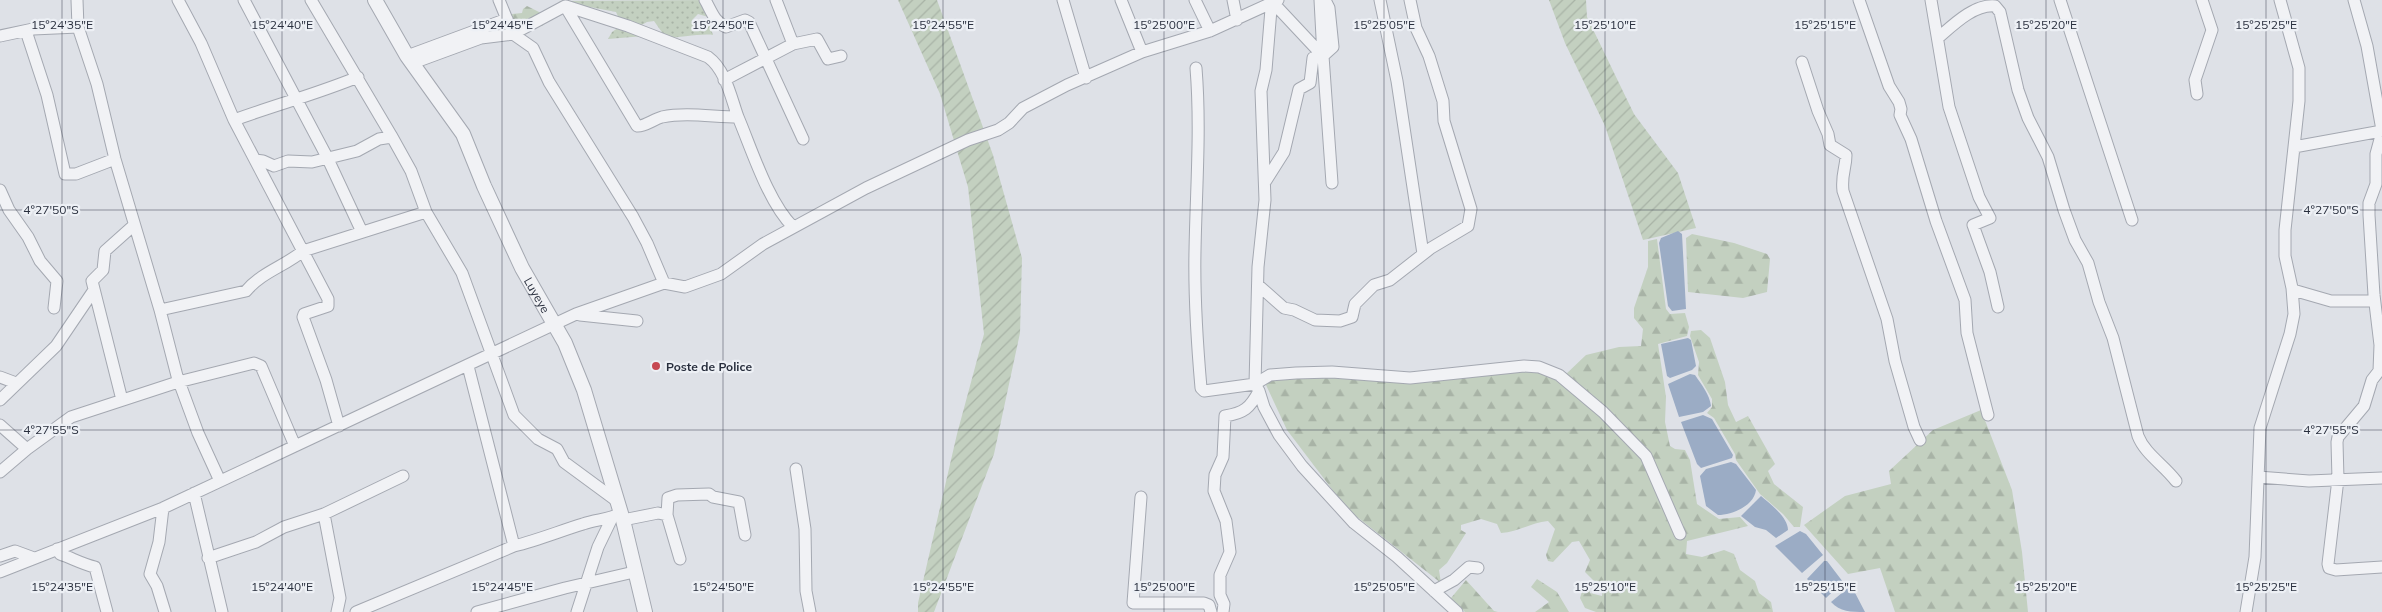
<svg xmlns="http://www.w3.org/2000/svg" width="2382" height="612" font-family="Mulish,sans-serif">
	<style>
		.grass { fill: url(#grass-dots) }
		.forest { fill: url(#forest-firs) }
		.garden { fill: url(#garden-furrows) }
		.water { fill: #9bacc5 }
		.lines { fill: none; stroke-linecap: round; stroke-linejoin: round }
		.minor-casing { stroke: #a4a8b1; stroke-width: 13 }
		.tertiary-casing { stroke: #a4a8b1; stroke-width: 16 }
		.minor { stroke: #f1f2f5; stroke-width: 11 }
		.tertiary { stroke: #f1f2f5; stroke-width: 14 }
		.ticks { fill: none; stroke: #282e3d; stroke-width: 1; stroke-opacity: 0.45 }
		.poi-dot { fill: #c74953; stroke: #edf0f5; stroke-width: 2 }
		.labels { text-anchor: middle; dominant-baseline: central; stroke-width: 4.5; stroke-linejoin: round; paint-order: stroke }
		.street-label { font-size: 12px; fill: #282e3d; stroke: #edf0f5 }
		.poi-label { font-size: 12px; font-weight: bold; fill: #282e3d; stroke: #edf0f5; text-anchor: start }
		.ticks-label { font-size: 12px; text-anchor: middle; fill: #282e3d; stroke: #edf0f5; stroke-width: 4.5; stroke-linejoin: round; paint-order: stroke }
	</style>
	<defs>
		<pattern id="grass-dots" width="8" height="8" patternUnits="userSpaceOnUse" patternTransform="scale(1.25)"><rect width="8" height="8" fill="#c3d0c0"/><path d="M2 2h.1M6 6h.1" fill="none" stroke="#a8b3a6" stroke-width="1.8" stroke-linecap="round"/></pattern>
		<pattern id="forest-firs" width="22" height="20" patternUnits="userSpaceOnUse" patternTransform="scale(1.25)"><rect width="22" height="20" fill="#c3d0c0"/><path d="M5 1l3.5 6h-7zM16 11l3.5 6h-7z" fill="#a8b3a6"/></pattern>
		<pattern id="garden-furrows" width="10" height="10" patternUnits="userSpaceOnUse" patternTransform="scale(1.25)"><rect width="10" height="10" fill="#c3d0c0"/><path d="M-1 1l2-2M0 10L10 0M9 11l2-2" fill="none" stroke="#a8b3a6"/></pattern>
	</defs>
	<rect width="100%" height="100%" fill="#dee1e7"/>
	<path class="grass" d="M712 0V18L698 14 692 20 698 29 710 26 713 35C703 33 678 38 666 38L654 21 647 22 638 27 644 36 608 39 612 32 622 25 616 12 558 1Z"/>
	<path class="forest" d="M527 6 543 14 539 19 543 26C535 26 531 20 524 19L519 24 525 30V38L512 26V14L522 13 523 9Z
		M1692 234 1734 243 1767 254 1770 259 1767 292 1743 298 1688 292 1686 238Z
		M1657 239 1666 309 1670 314 1685 313 1689 327 1687 336 1658 344 1666 397 1665 422 1670 446 1675 449 1685 450 1690 460 1697 504 1719 519 1740 517 1748 526 1687 541 1686 554 1702 557 1724 550 1734 554 1740 570 1755 581 1759 593 1771 602 1773 612H1596L1585 608 1580 598 1584 585 1589 587 1590 593 1602 596 1603 584 1593 580 1585 572 1590 560 1579 541 1572 542 1553 562 1548 561 1546 555 1555 529 1548 521C1530 523 1518 532 1501 533L1497 524 1481 519 1461 525V530L1466 533 1447 563 1439 570 1441 583 1347 509 1287 430 1266 385 1273 375 1373 376 1524 369 1565 375 1586 355 1619 347 1641 346 1643 329 1634 318V308L1648 267V241Z
		M1701 330 1710 338 1725 382 1728 405 1736 422 1748 416 1775 464 1768 471 1774 484 1803 507 1800 527H1794L1783 514 1760 494 1736 460 1735 454 1714 418 1707 413 1712 407V399L1698 375 1699 362 1690 336 1691 331Z
		M1981 410 2012 490 2022 552 2028 612H1895L1880 568 1848 574 1804 525 1845 496 1891 484 1889 471 1933 430Z
		M1537 579 1557 592 1569 612H1535L1549 602 1531 587Z
		M1466 580 1494 611 1498 612H1465L1451 598Z"/>
	<path class="garden" d="M898 0H937L993 155 1022 258 1020 333 994 454 934 612H918V603L957 434 984 334 968 187 940 94Z
		M1549 0H1586L1587 17 1634 114 1678 173 1696 228 1643 240 1605 126 1565 43Z"/>
	<path class="water" d="M1678 231 1682 234 1686 309 1672 311 1668 306 1659 243 1661 238Z
		M1688 338 1691 340 1696 366 1692 370 1670 378 1667 376 1661 344Z
		M1690 374 1695 375C1701 384 1710 395 1711 406L1703 412 1679 417 1668 384Z
		M1703 415 1712 419 1733 455 1732 458 1701 468 1697 464 1681 422Z
		M1731 462 1736 464 1756 490C1754 506 1732 515 1718 515L1706 506 1700 476 1706 469Z
		M1761 496C1770 504 1788 517 1788 530L1776 538 1766 530 1755 527 1741 516Z
		M1800 531 1806 534 1823 555 1802 573 1775 546Z
		M1824 561H1827L1843 582 1826 598 1807 579Z
		M1849 587H1852L1865 612C1851 612 1840 612 1831 602Z"/>
	<g class="lines">
		<defs>
			<path id="minor" d="M77 0 78 27 97 84 115 159 160 310 177 376 198 433 220 481
				M178 0 201 43 234 120 328 299V306L304 314 303 317 326 380 339 426
				M244 0 327 157 362 232
				M311 0 391 135 411 171 426 212 462 273 514 415 538 439 557 449 564 462 617 501
				M499 0 513 34 533 48 549 82 633 217 647 243 664 283
				M705 0C711 10 714 22 726 27L745 20 749 22 803 139
				M776 0 793 44
				M1063 0 1086 78
				M1121 0 1142 52
				M1195 0 1210 31
				M1233 0 1237 20
				M1325 0 1329 8 1333 47 1323 56 1332 183
				M1380 0 1397 81 1423 254
				M1859 0 1889 86 1899 102 1901 109 1900 115 1911 139 1936 221 1965 300 1967 333 1988 415
				M1931 0 1949 107 1979 197 1990 218 1973 225 1990 272 1998 307
				M2060 0 2132 220
				M2354 0 2367 46 2382 130
				M566 6 628 26 708 57C726 70 731 98 738 117
				M1271 9 1278 8 1323 56
				M26 31 47 95 65 174H76L115 159
				M0 36 33 29 78 27
				M1938 38C1953 25 1974 4 1995 6L2000 12 2018 90 2028 118 2048 157 2064 210 2075 240 2088 263 2099 302 2113 338 2138 436C2145 454 2164 465 2176 481
				M407 56 507 19
				M1802 62 1818 111 1828 134 1830 145 1846 155C1846 169 1841 174 1843 191L1887 319 1895 361 1914 427 1920 440
				M413 63 481 38 513 34 565 6 637 126C644 127 654 119 662 117 686 112 714 117 738 117 752 150 768 202 793 227
				M1196 68C1201 129 1196 190 1195 251 1194 297 1197 342 1201 388L1204 391 1255 384 1258 267 1265 200 1261 91 1266 70 1271 9 1275 0
				M724 80 793 44 817 39 828 59 841 56
				M2197 94 2195 80 2212 30 2202 0
				M234 120C275 105 317 94 358 77
				M2382 132 2376 154V184L2369 203V215L2374 295 2380 345 2379 371 2372 380 2364 406 2338 437 2337 442 2338 479 2328 564 2329 568 2336 570 2382 567
				M2294 147 2382 131
				M255 160 263 161 274 166 288 161 312 162 357 151 379 139 392 137
				M1265 182 1284 152 1299 89 1310 83 1313 58 1323 56 1320 0
				M0 190 9 210 28 237 40 261 57 281 54 308
				M1258 285 1284 308 1294 310 1315 320 1340 321 1352 317 1355 304 1374 285 1390 280 1431 248 1468 226 1471 209 1444 121 1443 101 1429 56 1416 28 1410 0
				M2293 290 2331 301H2374
				M160 310 246 291C262 272 285 266 303 251L426 212
				M580 315 637 321
				M468 366 514 546
				M0 377 16 383
				M1259 391 1264 407 1279 435 1302 466 1354 523 1397 557 1457 612
				M0 400 56 346 94 290
				M122 400 92 281 103 270 105 251 133 226
				M0 425 27 449
				M796 469 805 529 806 591 810 612
				M0 472 27 449 71 417 178 382 254 363 261 366 295 446
				M2258 477 2309 481 2382 478
				M194 493 222 612
				M1141 497 1133 603H1204L1209 605 1211 612
				M163 508 159 542 150 574 157 586 165 612
				M324 514 340 598 337 612
				M667 515 668 498 677 495 709 494 713 497 739 502 745 535
				M623 520 658 513 667 515 680 559
				M57 549 60 554C72 558 82 564 95 567L107 612
				M0 556 15 551 34 558
				M208 558 256 542 284 527 324 514 403 476
				M0 572 163 508 576 314 664 283 685 287 721 274 763 244 866 188 968 140 998 130 1009 123 1023 108 1067 85 1142 52 1210 31 1278 0
				M1434 591 1454 580 1469 567 1478 568
				M356 612 514 546C538 540 560 531 583 524 596 519 609 520 621 513
				M477 612 565 588 634 572
				M577 612 598 547 612 518
				M1223 612 1224 604 1220 595V575L1230 552 1226 521 1214 491 1215 475 1223 457 1225 416C1244 413 1250 408 1259 391L1255 384 1270 375 1296 373 1332 372 1410 378 1524 366 1539 367 1559 375 1603 412 1646 456 1680 534
				M2246 612 2255 557 2260 428 2290 334 2294 314 2292 288 2285 256V230L2299 101V68L2280 0"/>
			<g id="tertiary">
				<path id="s1" d="M375 0 407 56 463 134 484 186 522 268 565 343 584 390 623 520 645 612"/>
			</g>
		</defs>
		<use href="#minor" class="minor-casing"/>
		<use href="#tertiary" class="tertiary-casing"/>
		<use href="#minor" class="minor"/>
		<use href="#tertiary" class="tertiary"/>
	</g>
	<path class="ticks" d="M62 0V612M282 0V612M502 0V612M723 0V612M943 0V612M1164 0V612M1384 0V612M1605 0V612M1825 0V612M2046 0V612M2266 0V612M0 210H2382M0 430H2382"/>
	<circle class="poi-dot" cx="656" cy="366" r="5"/>
	<g class="labels">
		<g class="street-label">
			<text stroke="none"><textPath href="#s1" startOffset="338">Luyeye</textPath></text>
		</g>
		<g class="poi-label">
			<text x="666" y="366">Poste de Police</text>
		</g>
	</g>
	<g class="ticks-label">
		<text x="62" y="29">15°24'35"E</text>
		<text x="282" y="29">15°24'40"E</text>
		<text x="502" y="29">15°24'45"E</text>
		<text x="723" y="29">15°24'50"E</text>
		<text x="943" y="29">15°24'55"E</text>
		<text x="1164" y="29">15°25'00"E</text>
		<text x="1384" y="29">15°25'05"E</text>
		<text x="1605" y="29">15°25'10"E</text>
		<text x="1825" y="29">15°25'15"E</text>
		<text x="2046" y="29">15°25'20"E</text>
		<text x="2266" y="29">15°25'25"E</text>
		<text x="51" y="214">4°27'50"S</text>
		<text x="2331" y="214">4°27'50"S</text>
		<text x="51" y="434">4°27'55"S</text>
		<text x="2331" y="434">4°27'55"S</text>
		<text x="62" y="591">15°24'35"E</text>
		<text x="282" y="591">15°24'40"E</text>
		<text x="502" y="591">15°24'45"E</text>
		<text x="723" y="591">15°24'50"E</text>
		<text x="943" y="591">15°24'55"E</text>
		<text x="1164" y="591">15°25'00"E</text>
		<text x="1384" y="591">15°25'05"E</text>
		<text x="1605" y="591">15°25'10"E</text>
		<text x="1825" y="591">15°25'15"E</text>
		<text x="2046" y="591">15°25'20"E</text>
		<text x="2266" y="591">15°25'25"E</text>
	</g>
</svg>
